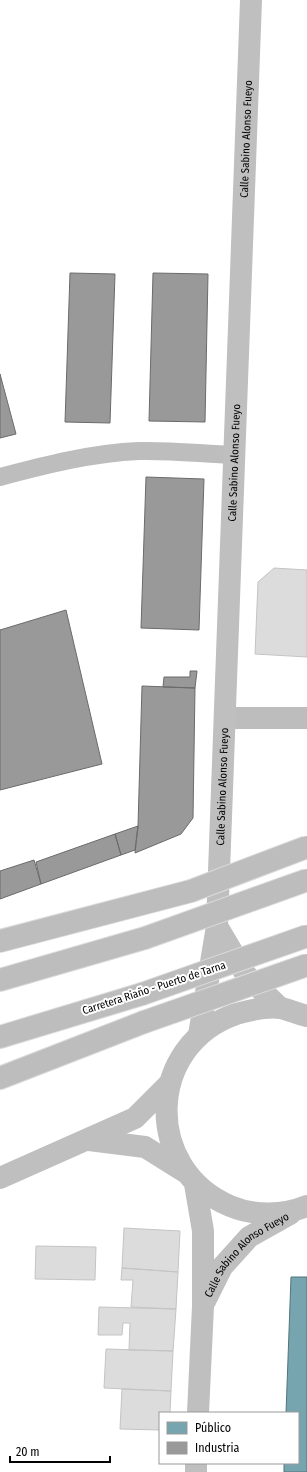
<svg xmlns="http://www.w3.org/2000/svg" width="307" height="1472" font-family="'Fira Sans Condensed',sans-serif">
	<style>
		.public { fill: #76a5af; stroke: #53747a }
		.industry { fill: #999; stroke: #6b6b6b }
		.building { fill: #dcdcdc; stroke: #c4c4c4 }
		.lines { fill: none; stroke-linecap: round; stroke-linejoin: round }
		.highway-casing { stroke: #dbdbdb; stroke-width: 24 }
		.lane { stroke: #bdbdbd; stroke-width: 18 }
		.street { stroke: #bdbdbd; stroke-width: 22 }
		.secondary { stroke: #bfbfbf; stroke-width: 22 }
		.highway { stroke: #bdbdbd; stroke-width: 22 }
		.highway-bridge-casing { stroke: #dbdbdb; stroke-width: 24; stroke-linecap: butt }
		.highway-bridge { stroke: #bdbdbd; stroke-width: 22 }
		.labels { text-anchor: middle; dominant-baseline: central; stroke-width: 4; stroke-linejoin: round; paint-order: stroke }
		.street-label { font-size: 11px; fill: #000; stroke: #fff }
	</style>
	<rect width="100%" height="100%" fill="#fff"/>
	<path class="public" d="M291 1277H307V1472H284V1463H298V1413H286Z"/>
	<path class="industry" d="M70 273 115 274 110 423 65 422Z
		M153 273 208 274 205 422 149 421Z
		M0 374 16 434 0 438Z
		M146 477 204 479 199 630 141 628Z
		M66 610 102 764 0 790V630Z
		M190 671H197L195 688 163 687 164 677H190Z
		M142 686 195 688 193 818 181 834 135 853 138 826Z
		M138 826 135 850 121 855 115 834Z
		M115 834 121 855 41 884 36 862Z
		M34 860 41 884 0 899V871Z"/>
	<path class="building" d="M274 568 307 570V657L255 654 258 582Z
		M124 1228 180 1231 178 1272 122 1268Z
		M36 1246 96 1247 95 1280 35 1279Z
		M122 1268 178 1272 176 1309 131 1307 133 1280H121Z
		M99 1307 176 1309 173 1351 129 1350 130 1323H123L122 1335H98Z
		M106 1349 173 1351 171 1391 104 1388Z
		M122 1389 171 1391 170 1413H160V1430L120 1429Z"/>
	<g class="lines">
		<defs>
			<path id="highway" d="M0 941 191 891
				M0 980 145 938
				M0 1037 142 994
				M0 1078 144 1022"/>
		</defs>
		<use href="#highway" class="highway-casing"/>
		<path class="lane" d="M0 477C45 465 92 453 139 451 170 450 203 454 234 455"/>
		<path class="street" d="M225 718H307"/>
		<g class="secondary">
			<path d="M217 926 246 975 280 1008"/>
			<path d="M307 1016C299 1014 289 1010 281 1008 266 1006 250 1010 236 1014 146 1045 143 1169 230 1206 254 1216 283 1216 307 1206"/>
			<path id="s1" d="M199 1035 217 926 251 0"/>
			<path d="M89 1140 145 1147 185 1172"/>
			<path d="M0 1178 135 1118 170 1083"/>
			<path d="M195 1184 203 1231V1306L198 1413"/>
			<path id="s2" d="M205 1301 222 1267 249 1237 290 1214"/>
			<path d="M196 1472V1463"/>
		</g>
		<use href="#highway" class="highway"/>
		<defs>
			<path id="highway-bridge" d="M191 891 307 847
				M145 938 307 880
				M142 994 307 936
				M144 1022 307 965"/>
		</defs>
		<use href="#highway-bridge" class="highway-bridge-casing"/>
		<use href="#highway-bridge" class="highway-bridge"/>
	</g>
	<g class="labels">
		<g class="street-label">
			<text stroke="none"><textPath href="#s1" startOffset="898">Calle Sabino Alonso Fueyo</textPath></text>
			<text stroke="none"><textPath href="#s1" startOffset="574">Calle Sabino Alonso Fueyo</textPath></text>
			<text stroke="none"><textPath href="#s1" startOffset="250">Calle Sabino Alonso Fueyo</textPath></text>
			<text transform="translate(154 988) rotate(-18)">Carretera Riaño - Puerto de Tarna</text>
			<text stroke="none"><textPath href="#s2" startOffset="64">Calle Sabino Alonso Fueyo</textPath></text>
		</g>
	</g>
	<rect x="159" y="1412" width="140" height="52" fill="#ffffff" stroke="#999999"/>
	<rect x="167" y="1422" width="20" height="12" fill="#76a5af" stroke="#999999"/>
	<text x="195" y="1432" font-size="12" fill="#000000">Público</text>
	<rect x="167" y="1442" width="20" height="12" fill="#999999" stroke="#999999"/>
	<text x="195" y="1452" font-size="12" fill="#000000">Industria</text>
	<path d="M10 1456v6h100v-6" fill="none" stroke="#000000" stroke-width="2"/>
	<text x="16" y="1456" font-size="12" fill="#000000" stroke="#ffffff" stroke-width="3" paint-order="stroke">20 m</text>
</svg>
